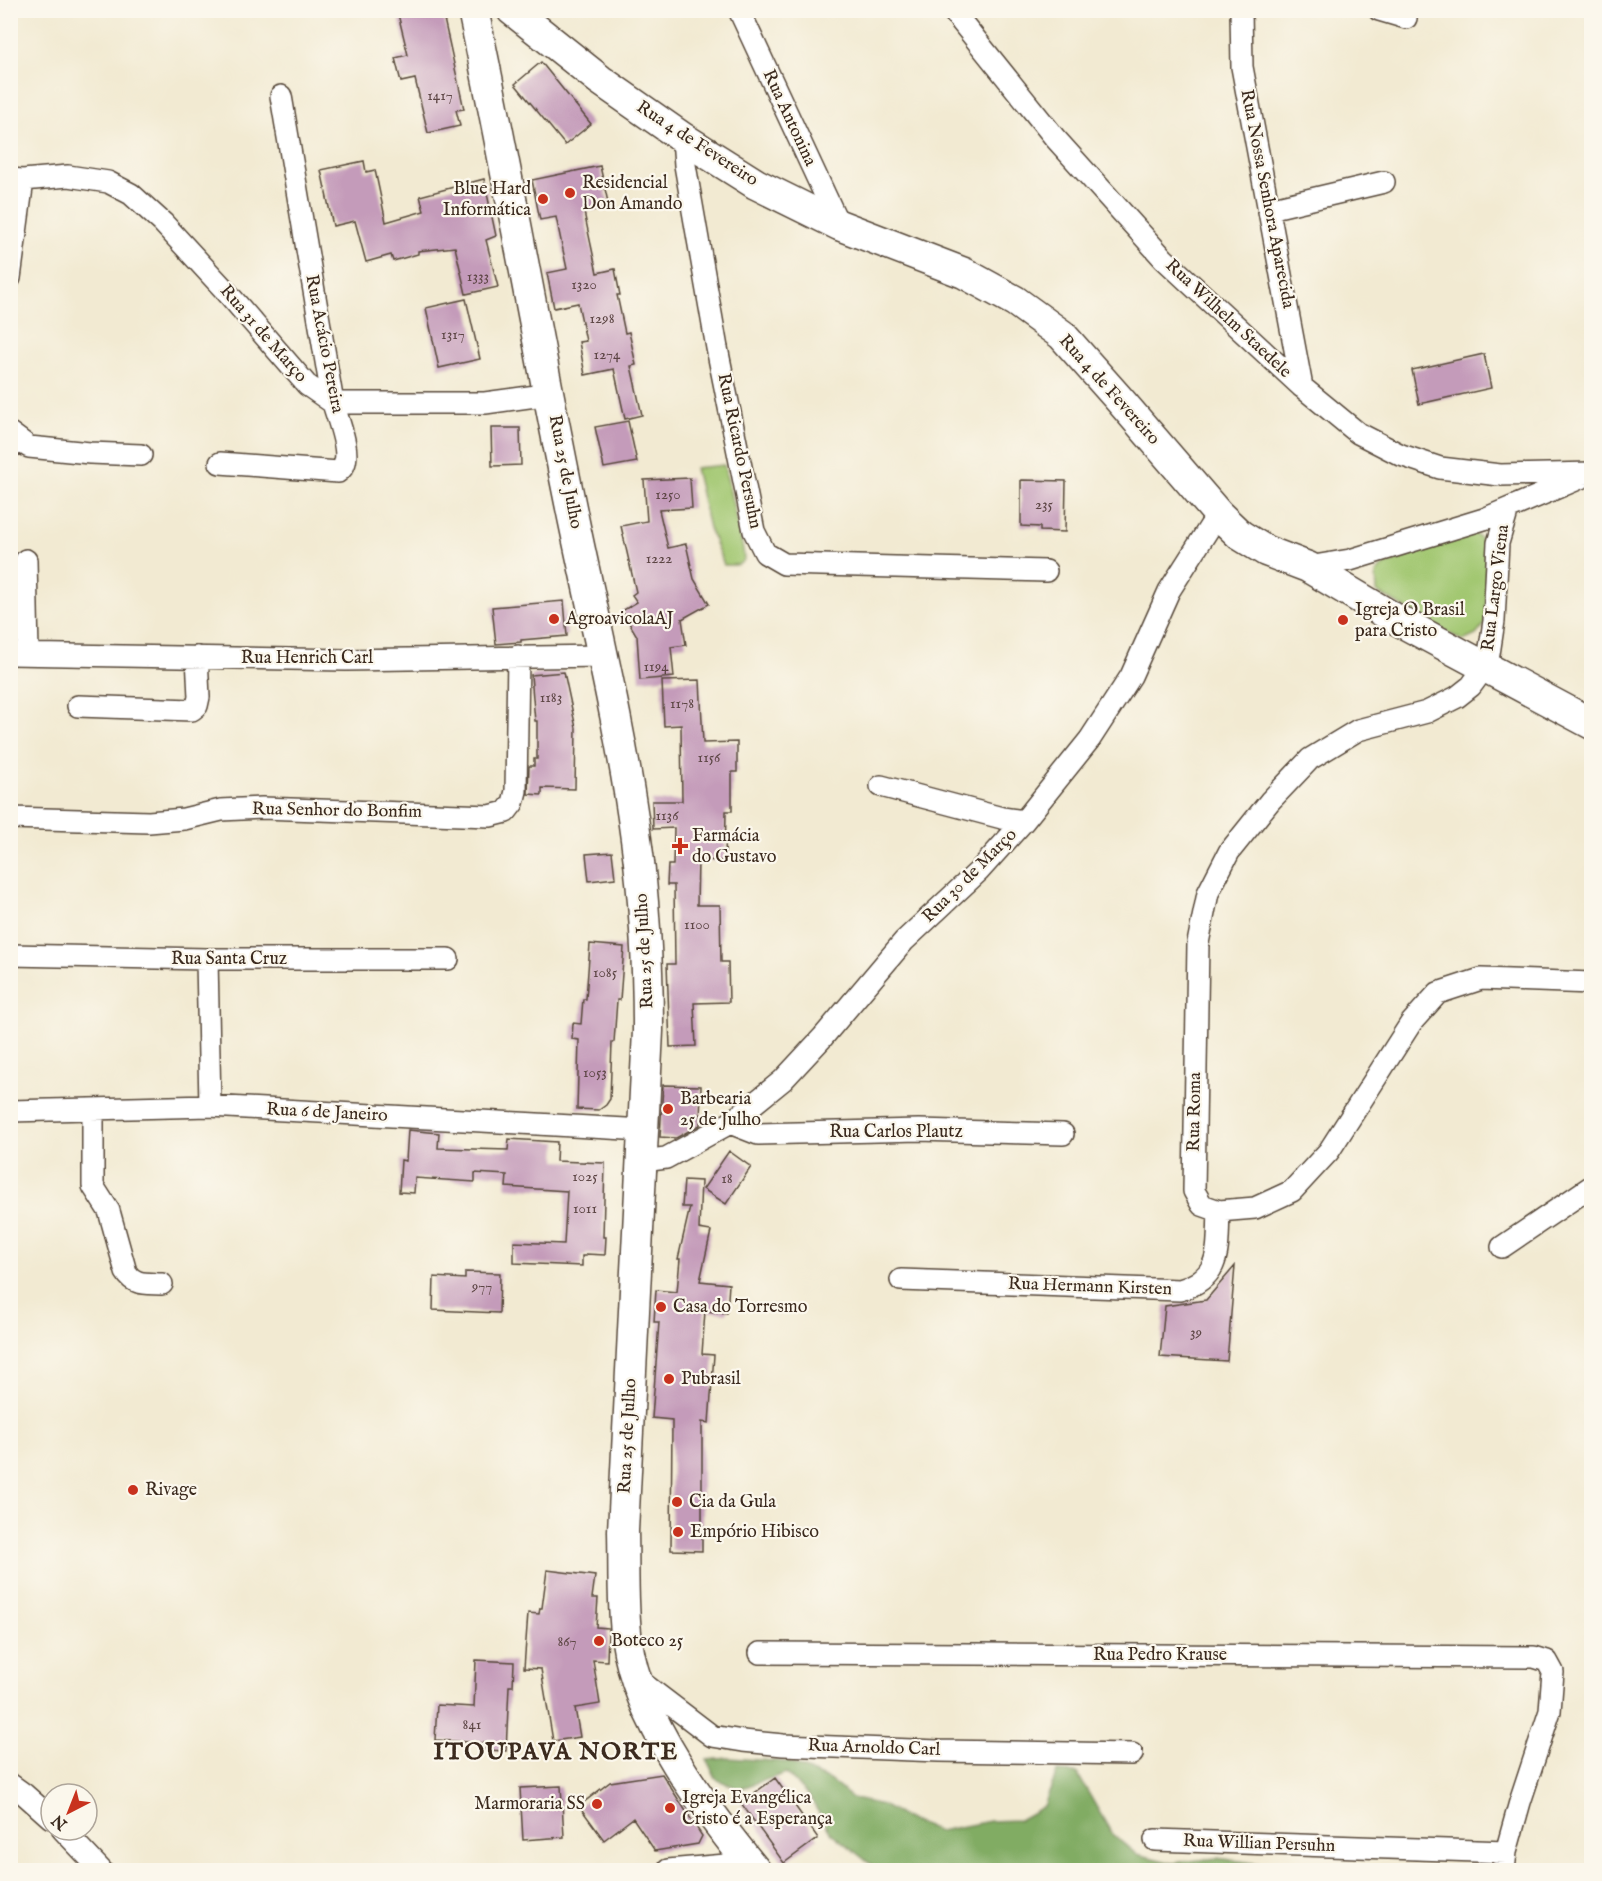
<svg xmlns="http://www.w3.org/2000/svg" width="1602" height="1881" font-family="'IM FELL English',serif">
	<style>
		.green { fill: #a2c771; stroke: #6e7848; stroke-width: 1.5 }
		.forest { fill: #81ac63; stroke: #5e6b40; stroke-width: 1.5 }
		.building { fill: #c49bba }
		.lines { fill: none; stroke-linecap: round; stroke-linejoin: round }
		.lane-casing { stroke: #564739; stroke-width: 14 }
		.street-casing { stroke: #564739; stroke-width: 24 }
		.secondary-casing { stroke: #564739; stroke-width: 33 }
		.lane { stroke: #fff; stroke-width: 10 }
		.street { stroke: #fff; stroke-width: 21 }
		.secondary { stroke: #fff; stroke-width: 30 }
		.poi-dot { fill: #c8321e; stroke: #fbf7ec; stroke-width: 2 }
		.labels { text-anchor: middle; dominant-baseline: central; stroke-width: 4.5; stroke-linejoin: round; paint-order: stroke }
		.number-label { font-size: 15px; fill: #5d4645 }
		.street-label { font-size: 18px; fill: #3b2a1e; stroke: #fbf7ec }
		.poi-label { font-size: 18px; fill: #3b2a1e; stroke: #fbf7ec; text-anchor: start }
		.district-label { font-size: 24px; font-weight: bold; letter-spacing: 1.5px; fill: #3b2a1e; stroke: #fbf7ec }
	</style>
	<rect width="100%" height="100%" fill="#fbf7ec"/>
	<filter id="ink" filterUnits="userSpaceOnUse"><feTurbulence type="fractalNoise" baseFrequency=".0167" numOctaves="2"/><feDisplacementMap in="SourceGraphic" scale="12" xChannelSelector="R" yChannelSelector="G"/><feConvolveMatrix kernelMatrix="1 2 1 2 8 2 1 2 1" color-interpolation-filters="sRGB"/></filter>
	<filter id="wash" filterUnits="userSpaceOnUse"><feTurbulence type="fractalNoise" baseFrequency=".008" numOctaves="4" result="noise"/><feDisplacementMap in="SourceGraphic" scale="24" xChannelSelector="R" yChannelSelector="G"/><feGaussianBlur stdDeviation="1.35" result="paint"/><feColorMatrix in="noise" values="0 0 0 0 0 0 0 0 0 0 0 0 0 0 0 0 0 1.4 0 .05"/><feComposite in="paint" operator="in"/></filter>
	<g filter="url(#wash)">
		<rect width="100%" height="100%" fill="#f2ead2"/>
		<path class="green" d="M724 465 743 549 744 560 738 565H724L709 528 695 468Z
			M1468 532 1475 534 1488 544 1485 624 1476 635 1463 641 1377 592 1376 573 1383 566Z"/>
		<path class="forest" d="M729 1758 788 1762 829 1780 854 1799 882 1805 911 1821 939 1831 990 1821 1019 1820 1044 1806 1057 1772 1077 1773 1112 1834 1136 1854 1173 1863 1217 1858 1269 1865 1297 1862 1296 1870H878L830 1832 809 1796 786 1773 739 1789 716 1779 707 1760Z"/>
		<g id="blocks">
			<path class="building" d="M397 10H442L464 109 456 110 460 126 428 133 415 79 401 82 395 58 408 55Z
				M541 62 591 124 565 145 515 84Z
				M364 161 366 172 375 170 386 222 424 211 420 196 484 179 496 236 486 240 498 287 466 294 455 247 418 251V254L393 261 391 255 366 262 355 221 333 226 321 170Z
				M600 166 609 207 584 212 597 273 615 269 620 295H617L625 333 629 332 636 365 631 366 642 415 625 419 614 369 585 375 579 342 586 341 578 303 554 308 547 273 567 269 556 217 540 220 532 180Z
				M466 299 480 359 439 368 426 308Z
				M1484 354 1491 388 1419 404 1412 370Z
				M628 421 637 462 604 468 595 427Z
				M491 428H520L521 465 492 466Z
				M690 478 692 508 659 510 668 548 686 544 694 579 709 604 682 619 686 645 671 647 674 677 640 680 637 636 622 611 637 602 632 595 636 592 621 526 647 521 644 480Z
				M1021 480 1066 481 1065 532 1040 531V527L1021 526Z
				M564 601 567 636 521 640V642L496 644 492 607Z
				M564 672 576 728 575 789 542 788V795L528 794 529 766H534V759H537V721H535L531 675Z
				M700 680 703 743 737 742V772H732V811H726L725 861 698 860 697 905H720L721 962H728L729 1002 694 1003 696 1046 670 1047 667 964H675L674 885H667L668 865H673L674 828 653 829 652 801H682L681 725 664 726 662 681Z
				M612 852 615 878 589 881 586 854Z
				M590 944 624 947 620 1000H617L614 1042H612L610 1099 606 1105 599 1110 577 1109 579 1040 572 1039 573 1023 581 1024 583 999H586Z
				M663 1085 701 1086 700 1125 676 1138 660 1137Z
				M408 1130 439 1133 438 1148 508 1150 509 1139 557 1142 556 1161 605 1163 603 1237H606L605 1255 586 1254V1256H582V1266L514 1263V1242L564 1244 567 1191 506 1187 507 1175 475 1173V1182L415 1178 414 1193 399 1192 401 1160 406 1161Z
				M729 1151 751 1167 726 1204 703 1189Z
				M684 1180 701 1181 699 1229 711 1231 700 1281 729 1284 727 1313 705 1311 702 1354 714 1355 709 1423 702 1422V1551L671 1550 672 1420 652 1418 659 1322H654L656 1290 677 1292 680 1259H678L690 1207H682Z
				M1235 1266 1227 1361 1160 1357 1165 1306 1206 1300Z
				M465 1272 500 1273 499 1313 433 1310 434 1277 465 1279Z
				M547 1570 595 1576 592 1598H598L596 1627 608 1628V1631L607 1661 593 1660 600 1704 575 1708 580 1737 553 1741 541 1669 524 1668 528 1613 539 1614 540 1608H542Z
				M476 1660 514 1662 513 1686H509L506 1751 485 1750V1743L435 1740 437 1705 474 1707Z
				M662 1774 702 1836 698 1844 655 1851 633 1818 604 1840 579 1806 610 1782Z
				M775 1778 818 1838 784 1863 741 1803Z
				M561 1786 564 1837 523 1840 520 1788Z"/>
		</g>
	</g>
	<g filter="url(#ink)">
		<use href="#blocks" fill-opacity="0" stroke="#564739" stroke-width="1.5"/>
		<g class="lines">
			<defs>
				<path id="lane" d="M10 451 28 447"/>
				<path id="street" d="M739 10 839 225
					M952 10 1055 138 1164 259 1302 387 1358 433 1401 455 1440 468 1500 475 1592 473
					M1241 10 1242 67 1302 387
					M1379 10 1406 18
					M683 138 685 165 717 348 754 531 765 553 784 564 1046 571
					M10 179 23 180 68 176 108 182 131 194 163 223 224 289 307 385 333 403H485L550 394
					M1269 209 1384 182
					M10 278 23 180
					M10 433 29 447 90 453 141 455
					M220 463 338 472C340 470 343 468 344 465 351 450 337 418 333 403L281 96
					M1508 509 1498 543 1494 621 1489 654 1485 667 1471 686 1457 697 1427 712 1358 730 1310 759 1270 801 1229 852 1208 893 1198 943 1194 1191 1202 1205 1219 1211 1255 1208 1292 1191 1329 1151 1411 1023 1438 993 1481 979 1592 983
					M26 560 28 653
					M1308 567 1350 560 1484 519 1585 476
					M10 654 346 660 604 656
					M78 706 192 710 197 706 199 697 197 657
					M881 786 1002 818 1024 821
					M10 818 149 822 184 819 221 810 262 808 490 816 506 812 513 803 516 791 518 656
					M10 955 207 959H448
					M207 959 210 1106
					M93 1109V1186L109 1211 126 1272C134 1286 148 1283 162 1284
					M10 1111 210 1106 644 1130
					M730 1123 758 1134 919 1130 1063 1134
					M643 1161 666 1158 730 1123 783 1080 823 1037 904 941 979 871 1024 821 1090 739 1131 676 1169 591 1218 514
					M1502 1247 1592 1186
					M901 1280 1180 1290C1223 1277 1217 1249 1219 1211
					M760 1653 1534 1657 1547 1661 1553 1672 1550 1711 1520 1802 1506 1852 1504 1870
					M636 1678 712 1736 743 1741 783 1745 939 1751 1132 1754
					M10 1784 24 1794 51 1818
					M63 1830 101 1870
					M1155 1840 1506 1852
					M668 1870 749 1863"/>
				<path id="secondary" d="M473 10C510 182 539 355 575 527 597 631 622 734 636 839 645 903 648 967 648 1031L623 1531C624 1568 622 1605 627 1641 638 1721 705 1809 755 1870
					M512 10 600 80 683 138 756 184 839 225 964 273 1015 301 1062 335 1118 398 1218 514 1240 535 1266 551 1308 567 1392 617 1592 724"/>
			</defs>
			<use href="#lane" class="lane-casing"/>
			<use href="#street" class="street-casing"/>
			<use href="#secondary" class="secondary-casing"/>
			<use href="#lane" class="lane"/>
			<use href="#street" class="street"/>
			<use href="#secondary" class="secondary"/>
		</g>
	</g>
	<g class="poi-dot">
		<circle cx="570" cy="193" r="6"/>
		<circle cx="543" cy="199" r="6"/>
		<circle cx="554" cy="619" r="6"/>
		<circle cx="1343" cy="620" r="6"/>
		<path d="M677 837h6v6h6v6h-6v6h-6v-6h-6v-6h6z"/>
		<circle cx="668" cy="1109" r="6"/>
		<circle cx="661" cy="1307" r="6"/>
		<circle cx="669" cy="1379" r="6"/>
		<circle cx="133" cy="1490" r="6"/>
		<circle cx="677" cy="1502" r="6"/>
		<circle cx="678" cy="1532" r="6"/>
		<circle cx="599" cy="1641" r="6"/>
		<circle cx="597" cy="1804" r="6"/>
		<circle cx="670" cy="1808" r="6"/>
	</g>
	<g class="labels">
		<g class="number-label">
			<text x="440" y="95">1417</text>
			<text x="478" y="276">1333</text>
			<text x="584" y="284">1320</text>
			<text x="602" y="318">1298</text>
			<text x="453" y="334">1317</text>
			<text x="607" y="354">1274</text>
			<text x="668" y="494">1250</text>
			<text x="1044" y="504">235</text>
			<text x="659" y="558">1222</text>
			<text x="656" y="666">1194</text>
			<text x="551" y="697">1183</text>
			<text x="682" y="703">1178</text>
			<text x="709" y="757">1156</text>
			<text x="667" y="815">1136</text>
			<text x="697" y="924">1100</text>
			<text x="605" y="972">1085</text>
			<text x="595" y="1072">1053</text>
			<text x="585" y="1176">1025</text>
			<text x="727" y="1178">18</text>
			<text x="585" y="1208">1011</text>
			<text x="482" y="1286">977</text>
			<text x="1196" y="1332">39</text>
			<text x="567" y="1641">867</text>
			<text x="472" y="1724">841</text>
		</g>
		<g class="street-label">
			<text transform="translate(789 118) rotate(65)">Rua Antonina</text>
			<text transform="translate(697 144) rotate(33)">Rua 4 de Fevereiro</text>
			<text transform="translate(1267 199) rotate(79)">Rua Nossa Senhora Aparecida</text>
			<text transform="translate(1228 319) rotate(43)">Rua Wilhelm Staedele</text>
			<text transform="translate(263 334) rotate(49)">Rua 31 de Março</text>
			<text transform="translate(324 344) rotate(79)">Rua Acácio Pereira</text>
			<text transform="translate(1109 390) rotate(48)">Rua 4 de Fevereiro</text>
			<text transform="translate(739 451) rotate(78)">Rua Ricardo Persuhn</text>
			<text transform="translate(565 472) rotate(79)">Rua 25 de Julho</text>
			<text transform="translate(1496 588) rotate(-83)">Rua Largo Viena</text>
			<text x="307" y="658">Rua Henrich Carl</text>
			<text transform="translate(337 811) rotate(1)">Rua Senhor do Bonfim</text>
			<text transform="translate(970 876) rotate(-45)">Rua 30 de Março</text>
			<text transform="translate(645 951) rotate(-93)">Rua 25 de Julho</text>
			<text x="229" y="959">Rua Santa Cruz</text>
			<text transform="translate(1195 1112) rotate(-89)">Rua Roma</text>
			<text transform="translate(327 1113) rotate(3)">Rua 6 de Janeiro</text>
			<text x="896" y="1132">Rua Carlos Plautz</text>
			<text transform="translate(1090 1287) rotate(2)">Rua Hermann Kirsten</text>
			<text transform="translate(628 1436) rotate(-87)">Rua 25 de Julho</text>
			<text x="1160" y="1655">Rua Pedro Krause</text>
			<text transform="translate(874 1748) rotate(2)">Rua Arnoldo Carl</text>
			<text transform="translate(1259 1844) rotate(2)">Rua Willian Persuhn</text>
		</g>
		<g class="poi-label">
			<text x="582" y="183">Residencial<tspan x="582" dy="21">Don Amando</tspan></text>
			<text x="531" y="189" text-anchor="end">Blue Hard<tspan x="531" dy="21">Informática</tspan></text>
			<text x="1355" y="610">Igreja O Brasil<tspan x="1355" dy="21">para Cristo</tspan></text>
			<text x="566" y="619">AgroavicolaAJ</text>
			<text x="692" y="836">Farmácia<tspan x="692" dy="21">do Gustavo</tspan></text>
			<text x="680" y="1099">Barbearia<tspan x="680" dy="21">25 de Julho</tspan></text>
			<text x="673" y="1307">Casa do Torresmo</text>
			<text x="681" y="1379">Pubrasil</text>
			<text x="145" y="1490">Rivage</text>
			<text x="689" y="1502">Cia da Gula</text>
			<text x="690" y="1532">Empório Hibisco</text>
			<text x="611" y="1641">Boteco 25</text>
			<text x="682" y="1798">Igreja Evangélica<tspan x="682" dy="21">Cristo é a Esperança</tspan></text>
			<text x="585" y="1804" text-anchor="end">Marmoraria SS</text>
		</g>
		<g class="district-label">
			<text x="556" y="1752">ITOUPAVA NORTE</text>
		</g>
	</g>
	<rect width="1602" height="1881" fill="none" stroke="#fbf7ec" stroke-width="36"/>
	<g transform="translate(69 1812) rotate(222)"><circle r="28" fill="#fbf7ec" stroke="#aea59a" stroke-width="1.5"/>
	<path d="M0-4.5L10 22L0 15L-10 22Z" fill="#c8321e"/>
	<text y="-9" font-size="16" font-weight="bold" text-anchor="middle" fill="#3b2a1e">N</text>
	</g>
</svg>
